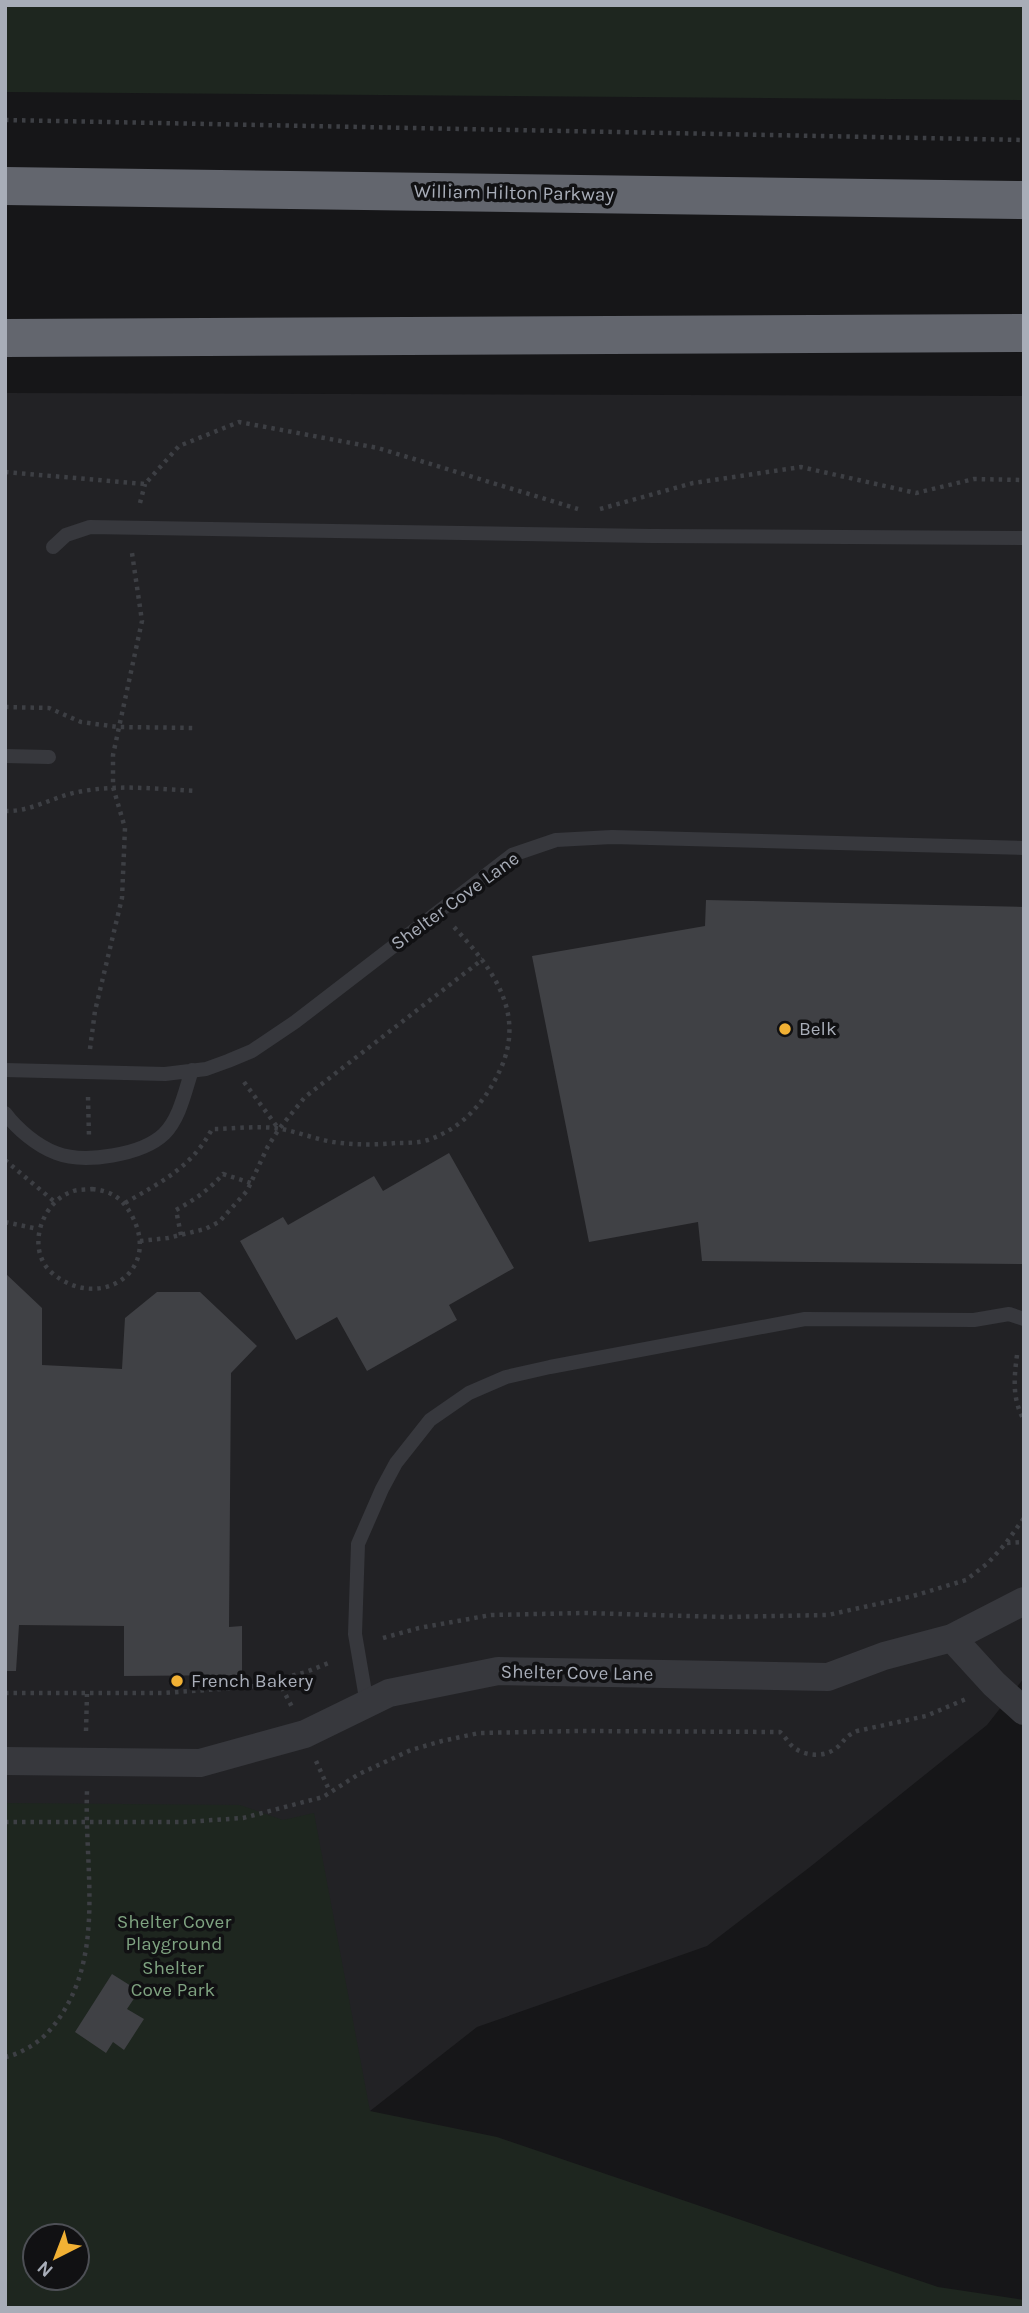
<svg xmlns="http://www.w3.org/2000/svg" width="1029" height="2313" font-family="Karla,sans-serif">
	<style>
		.built { fill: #222225 }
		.green { fill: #1e261f; fill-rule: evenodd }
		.building { fill: #404145 }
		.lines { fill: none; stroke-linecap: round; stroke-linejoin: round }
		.path { stroke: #3d3f44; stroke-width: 4.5; stroke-dasharray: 3.5 5; stroke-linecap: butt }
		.lane { stroke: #37383d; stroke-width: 14 }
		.street { stroke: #37383d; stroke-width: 28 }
		.highway { stroke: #63666e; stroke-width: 38 }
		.poi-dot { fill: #f2b134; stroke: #111113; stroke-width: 2.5 }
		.labels { text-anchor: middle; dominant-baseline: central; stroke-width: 7; stroke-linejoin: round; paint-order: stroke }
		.street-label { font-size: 19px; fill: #a8adb8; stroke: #111113 }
		.poi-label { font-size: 19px; fill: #a8adb8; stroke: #111113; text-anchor: start }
		.park-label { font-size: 19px; fill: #7fa381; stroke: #111113 }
	</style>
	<rect width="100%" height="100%" fill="#161618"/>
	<path class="built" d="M5 393 1024 396V1678L987 1725 810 1867 707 1946 477 2027 370 2111 5 2145Z"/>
	<path class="green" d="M5 5H1024V100L5 92Z
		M5 1803 240 1805 283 1820 314 1813 370 2111 497 2137 938 2287 1024 2300V2308H5ZM35 2236H77V2278H35Z"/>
	<path class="building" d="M706 900 1024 907V1264L702 1261 698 1222 589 1242 532 956 705 926Z
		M449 1153 514 1268 449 1305 457 1320 367 1371 337 1317 296 1340 240 1241 283 1217 288 1225 374 1176 383 1191Z
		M5 1273 42 1308V1365L122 1369 125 1318 157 1292H200L257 1346 231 1373 229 1627 242 1626V1675L124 1676V1626L19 1625 16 1671H5Z
		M112 1974 139 1991 127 2009 144 2019 124 2050 113 2042 106 2053 75 2032Z"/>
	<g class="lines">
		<path class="path" d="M5 120 1024 140
			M5 472 145 484 179 446 239 422 378 448 578 509
			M140 503 145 484
			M600 509 693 483 801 467 916 493 974 479 1024 480
			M5 707 49 708 81 722 118 727 197 728
			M5 811C31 812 52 797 78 792 117 784 157 789 196 791
			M90 1049 95 1011 122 898 125 828 113 787V755L142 621 132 553
			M244 1082 278 1128
			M88 1097 89 1136
			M5 1160 56 1203
			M92 1189C111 1191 121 1197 131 1214 164 1273 97 1313 51 1272 26 1249 41 1203 71 1192 77 1189 86 1190 92 1189Z
			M125 1203C161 1182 192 1167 212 1129 234 1129 259 1125 281 1129 298 1132 315 1139 333 1142 353 1145 375 1145 396 1143 406 1143 418 1143 428 1140 463 1128 486 1101 501 1068 526 1011 491 967 454 927
			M5 1222 38 1229
			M181 1235 176 1210C194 1200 209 1190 223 1174L251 1183
			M140 1241 168 1238 205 1229 219 1222 247 1191 268 1146 279 1129 305 1097 483 959
			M1017 1355C1014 1378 1012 1399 1024 1420
			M1007 1543 1024 1542
			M383 1638 419 1628 491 1615 585 1613 725 1617 828 1615 913 1596 966 1580 988 1563 1006 1543 1024 1518
			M278 1680 292 1707
			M5 1693H163L250 1687 306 1672 331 1662
			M86 1731 87 1694
			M316 1761 330 1792
			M5 1822H185L243 1818 323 1797 359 1774 411 1750 442 1741 479 1733 579 1731 780 1732C786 1737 790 1746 796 1749 807 1756 824 1757 835 1749 845 1742 843 1737 857 1731L926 1716 966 1699
			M5 2057C21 2054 40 2042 50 2030 108 1962 84 1873 87 1791"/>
		<path class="lane" d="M53 547 66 535 90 527 651 536 1024 538
			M5 756 49 757
			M5 1070 165 1074 206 1069 228 1061 252 1051 295 1022 512 855 556 840 612 837 1024 848
			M5 1113C17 1129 37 1146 56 1153 84 1164 142 1155 164 1134 180 1118 185 1091 192 1070
			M367 1704 355 1634 358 1544 382 1489 396 1463 430 1420 469 1393 506 1377 550 1367 805 1319 974 1320 1009 1314 1024 1319"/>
		<path class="street" d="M952 1638 994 1684 1024 1711
			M5 1761 200 1763 305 1734 389 1693 498 1671 828 1677 884 1656 952 1638 1024 1601"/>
		<path class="highway" d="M5 186 1024 200
			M5 338 1024 333"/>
	</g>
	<g class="poi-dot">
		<circle cx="785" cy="1029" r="7"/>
		<circle cx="177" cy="1681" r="7"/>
	</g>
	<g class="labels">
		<g class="street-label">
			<text transform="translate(514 193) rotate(1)">William Hilton Parkway</text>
			<text transform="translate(455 901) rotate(-36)">Shelter Cove Lane</text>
			<text transform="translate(577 1673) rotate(1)">Shelter Cove Lane</text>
		</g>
		<g class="poi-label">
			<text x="799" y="1029">Belk</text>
			<text x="191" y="1681">French Bakery</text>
		</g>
		<g class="park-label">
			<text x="174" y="1922">Shelter Cover<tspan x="174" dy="22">Playground</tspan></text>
			<text x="173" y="1968">Shelter<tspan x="173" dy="22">Cove Park</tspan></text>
		</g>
	</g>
	<rect width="1029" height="2313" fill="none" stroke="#a8adb8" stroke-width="14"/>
	<g transform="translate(56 2257) rotate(222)"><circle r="33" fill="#111113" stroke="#4d4f55" stroke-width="2"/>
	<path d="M0-5L12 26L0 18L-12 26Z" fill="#f2b134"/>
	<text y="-10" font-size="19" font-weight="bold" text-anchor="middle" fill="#a8adb8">N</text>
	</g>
</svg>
